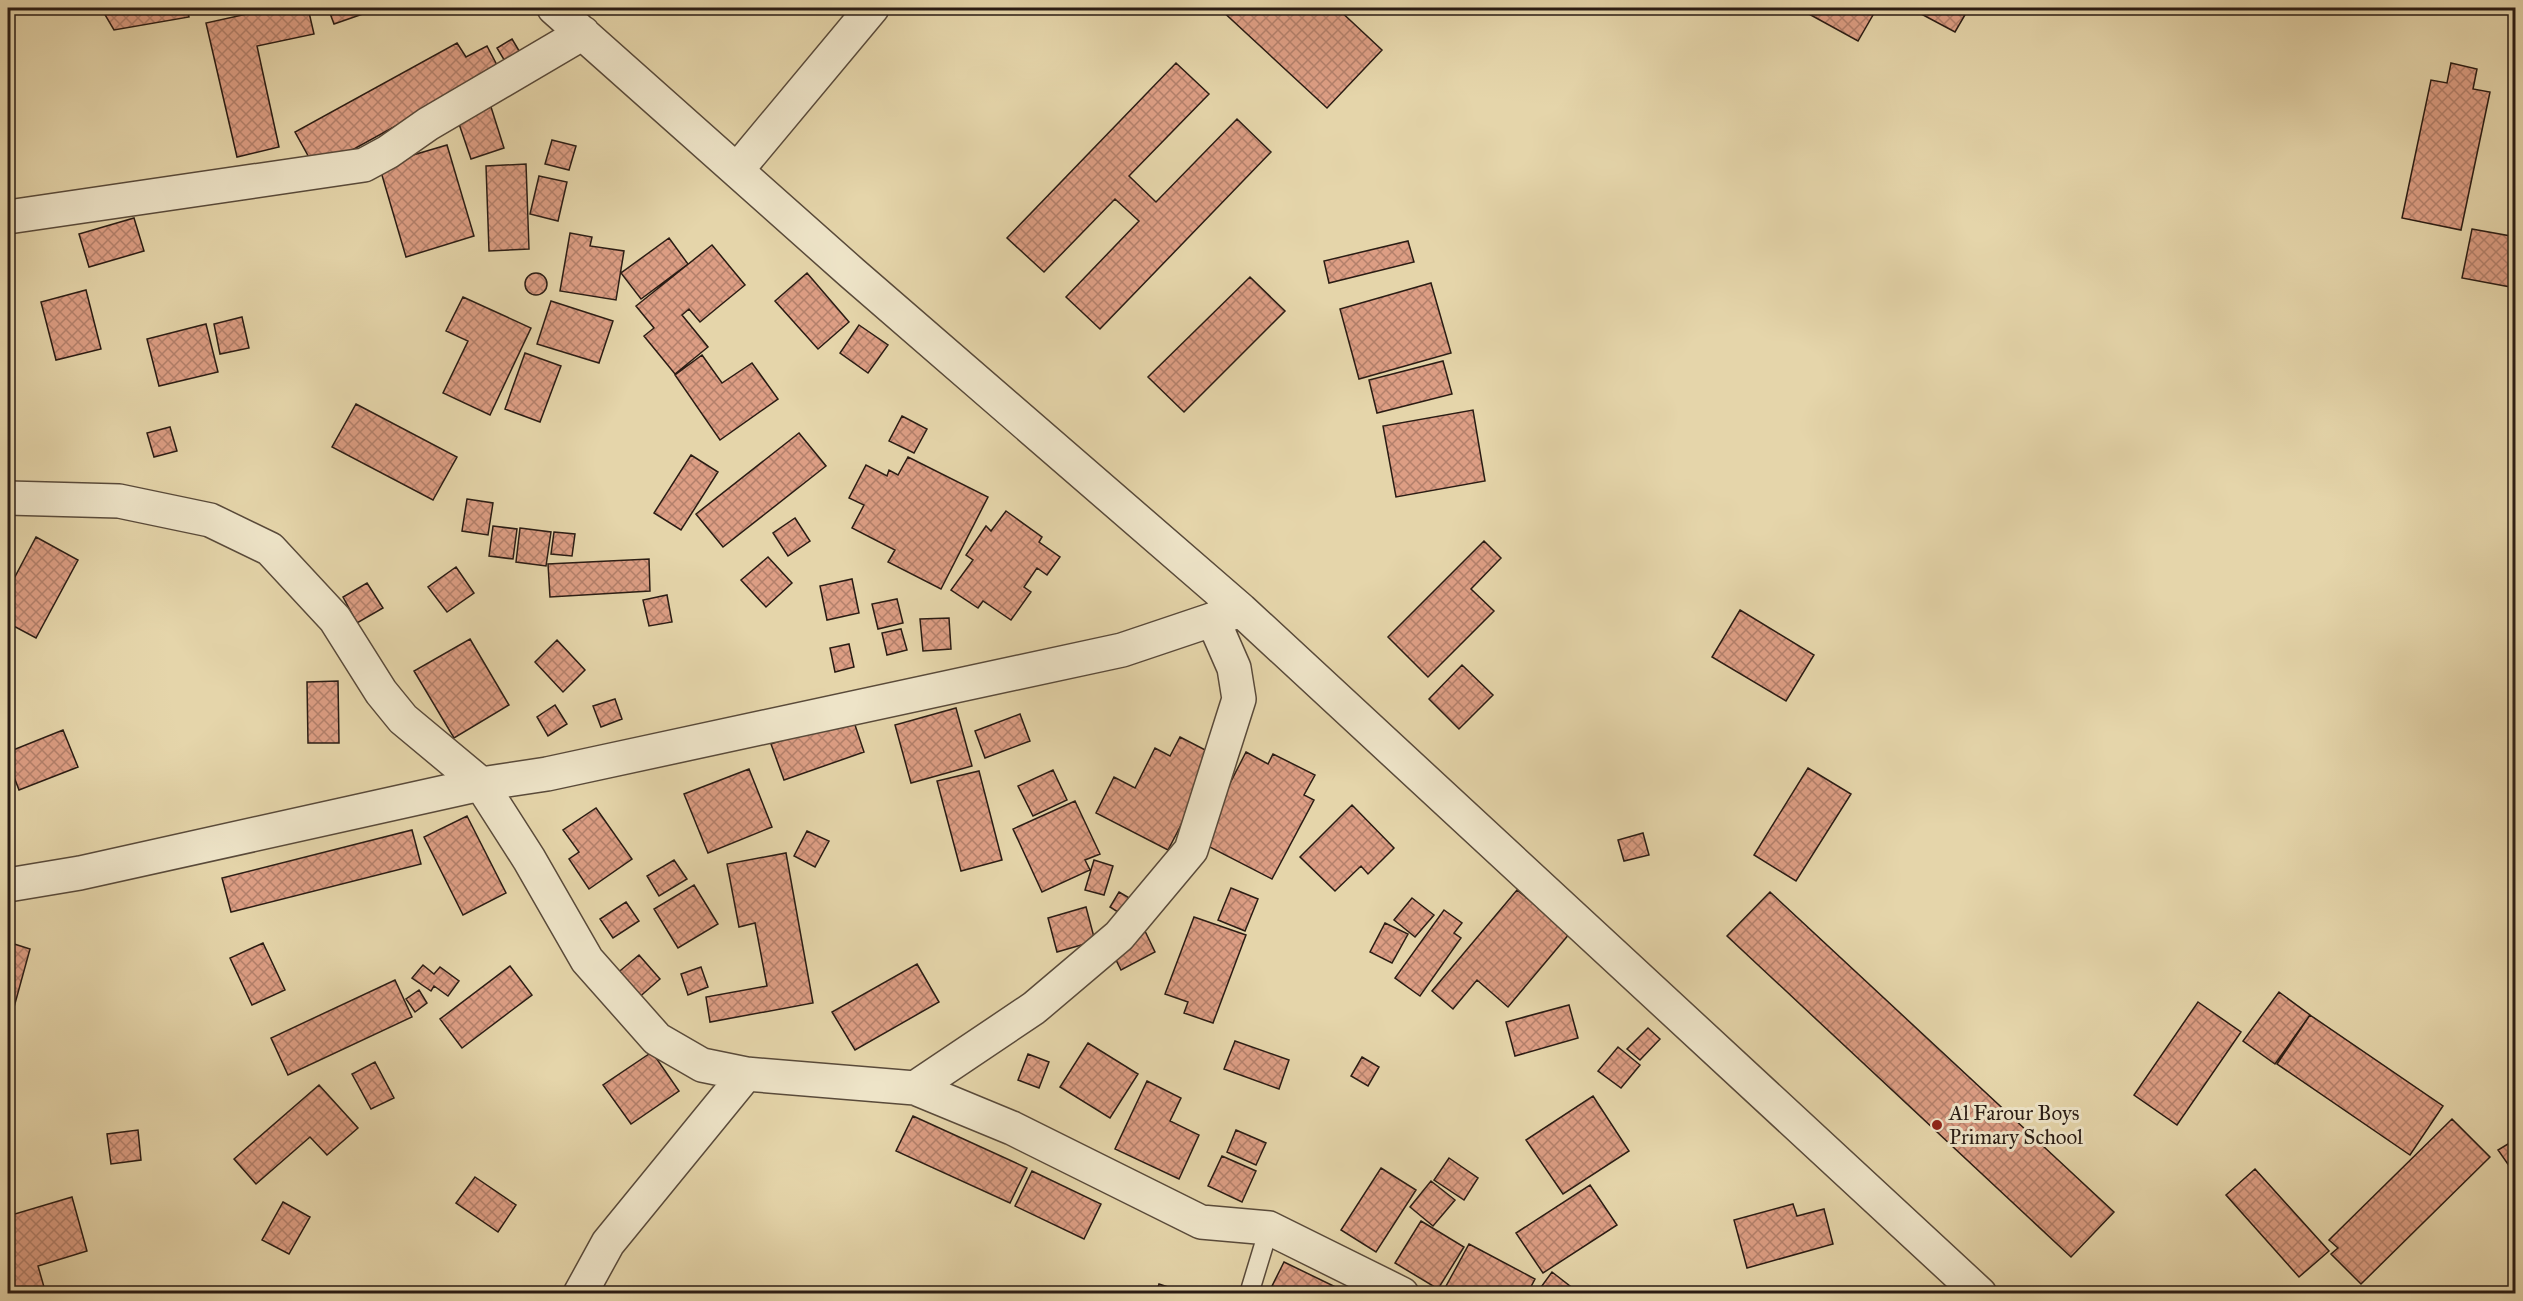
<svg xmlns="http://www.w3.org/2000/svg" width="2523" height="1301" font-family="'IM FELL Great Primer',serif">
	<style>
		.building { fill: url(#building-cross-hatch); stroke: #2a1c14; stroke-width: 1.5 }
		.lines { fill: none; stroke-linecap: round; stroke-linejoin: round }
		.service-casing { stroke: #594a3a; stroke-width: 21 }
		.minor-casing { stroke: #594a3a; stroke-width: 36 }
		.service { stroke: #eee4c8; stroke-width: 18 }
		.minor { stroke: #eee4c8; stroke-width: 33 }
		.poi-dot { fill: #8f2418; stroke: #eee4c8; stroke-width: 2 }
		.labels { text-anchor: middle; dominant-baseline: central; stroke-width: 6; stroke-linejoin: round; paint-order: stroke }
		.poi-label { font-size: 21px; fill: #2a1c14; stroke: #eee4c8; text-anchor: start }
	</style>
	<defs>
		<pattern id="building-cross-hatch" width="8" height="8" patternUnits="userSpaceOnUse" patternTransform="scale(1.5)"><rect width="8" height="8" fill="#dd9e84"/><path d="M0 0l8 8M0 8l8-8" fill="none" stroke="#b3806b"/></pattern>
	</defs>
	<rect width="100%" height="100%" fill="#e5d5aa"/>
	<filter id="stains"><feTurbulence type="fractalNoise" baseFrequency=".00333" numOctaves="4"/><feColorMatrix values="0 0 0 0 .2 0 0 0 0 .09 0 0 0 0 .02 0 0 0 .5 -.17"/></filter>
	<radialGradient id="worn" r=".72"><stop offset=".6" stop-color="#630" stop-opacity="0"/><stop offset="1" stop-color="#630" stop-opacity=".3"/></radialGradient>
	<path class="building" d="M101 8H187L189 17 114 30Z
		M274 8H308L314 34 257 46 279 147 237 157 206 23Z
		M328 8H380L334 24Z
		M1219 8H1337L1382 50 1327 108Z
		M1798 8H1877L1858 41Z
		M1910 8H1969L1955 32Z
		M512 39 521 54 506 63 497 48Z
		M457 43 466 57 487 46 499 69 316 170 295 132Z
		M1176 63 1209 94 1129 176 1156 202 1237 119 1271 152 1100 329 1066 297 1139 221 1115 199 1044 272 1007 238Z
		M2451 63 2477 69 2473 89 2490 92 2461 230 2402 218 2431 80 2447 83Z
		M491 107 504 148 471 159 457 118Z
		M552 140 576 146 569 170 545 164Z
		M2514 141H2516V166L2509 165Z
		M447 145 474 236 406 257 379 165Z
		M526 164 529 249 489 251 486 166Z
		M539 176 567 182 558 221 530 214Z
		M134 218 144 251 89 267 79 234Z
		M2472 229 2516 237V288L2462 278Z
		M570 233 592 237 590 246 624 251 616 300 560 291Z
		M669 238 688 264 641 299 621 273Z
		M1408 241 1414 262 1329 283 1324 261Z
		M712 245 745 285 700 322 689 309 682 315 708 347 675 374 644 336 654 328 636 306Z
		M525 284a11 11 0 1 1 22 0a11 11 0 1 1-22 0Z
		M807 273 849 322 818 349 775 301Z
		M1250 277 1285 311 1184 412 1148 377Z
		M1431 283 1451 353 1359 379 1340 309Z
		M86 290 101 349 56 360 41 302Z
		M463 297 531 328 490 415 443 393 468 341 446 331Z
		M551 301 613 321 599 363 537 344Z
		M242 317 249 348 220 354 214 324Z
		M206 324 218 372 159 386 147 339Z
		M859 325 888 345 868 373 840 353Z
		M525 353 561 366 540 422 505 409Z
		M702 355 722 383 752 363 778 399 720 440 675 375Z
		M1443 361 1452 394 1377 413 1369 380Z
		M356 404 457 457 433 500 332 447Z
		M1473 410 1485 481 1396 497 1383 426Z
		M902 416 927 429 914 453 889 441Z
		M170 427 177 451 154 457 147 433Z
		M799 433 826 466 723 547 696 514Z
		M691 455 718 472 681 530 654 513Z
		M908 457 988 497 941 589 888 562 895 550 852 528 864 505 849 498 866 465 887 476 889 470 898 475Z
		M467 499 493 503 488 535 462 531Z
		M1006 511 1042 537 1039 542 1060 557 1047 575 1037 568 1024 587 1031 592 1011 620 983 601 978 608 951 590 973 560 966 555 986 526 991 531Z
		M795 518 810 541 788 556 773 533Z
		M493 526 517 529 513 559 489 556Z
		M520 528 551 532 546 566 516 562Z
		M554 532 575 534 572 556 551 554Z
		M36 537 78 560 36 638 8 623V590Z
		M1484 541 1501 558 1471 589 1494 611 1428 677 1388 637Z
		M768 557 792 583 766 607 741 580Z
		M649 559 650 591 550 597 548 564Z
		M456 567 474 593 447 612 428 587Z
		M852 579 859 613 827 620 820 586Z
		M367 583 383 608 357 623 343 597Z
		M667 595 672 622 649 626 643 600Z
		M897 599 903 623 878 629 872 604Z
		M1740 610 1814 655 1786 701 1712 657Z
		M949 618 951 649 923 651 920 619Z
		M901 629 907 650 887 655 882 633Z
		M470 639 509 705 454 738 414 671Z
		M557 640 585 670 563 692 535 662Z
		M849 644 854 667 835 672 830 648Z
		M1462 665 1493 695 1459 729 1429 699Z
		M338 681 339 743H308L307 682Z
		M615 699 622 719 601 727 593 706Z
		M555 705 567 724 548 736 537 717Z
		M956 708 972 766 911 783 895 725Z
		M1020 714 1030 741 985 758 975 731Z
		M852 716 864 752 784 780 771 744Z
		M63 730 78 767 19 790 8 761V752Z
		M1180 737 1217 756 1168 850 1096 813 1114 777 1135 788 1155 748 1170 756Z
		M1246 752 1268 764 1273 754 1315 775 1304 795 1314 800 1272 879 1200 842Z
		M1808 768 1851 794 1796 881 1754 855Z
		M749 769 772 827 708 853 684 794Z
		M1053 770 1067 800 1033 816 1018 786Z
		M979 771 1002 860 961 871 937 781Z
		M1075 801 1100 854 1085 860 1090 870 1042 892 1013 829Z
		M1352 805 1394 848 1368 874 1361 866 1335 891 1300 857Z
		M596 808 632 859 589 889 569 859 579 852 563 830Z
		M467 816 506 893 463 915 424 837Z
		M412 830 421 864 231 912 222 878Z
		M807 831 829 841 815 867 794 856Z
		M1643 833 1649 855 1624 861 1618 840Z
		M786 853 813 1003 710 1022 706 997 767 986 755 923 739 927 727 864Z
		M674 860 687 879 659 896 647 876Z
		M1094 860 1113 866 1104 895 1085 890Z
		M694 885 718 924 678 948 654 909Z
		M1231 888 1258 899 1245 931 1218 920Z
		M1517 890 1570 933 1508 1007 1477 980 1453 1009 1432 991Z
		M1119 892 1131 899 1121 914 1110 907Z
		M1770 892 2114 1212 2071 1257 1727 936Z
		M1412 898 1434 915 1415 937 1394 920Z
		M626 902 639 921 613 938 600 919Z
		M1086 907 1095 941 1057 952 1048 918Z
		M1444 910 1462 923 1454 933 1461 938 1420 996 1395 978Z
		M1194 917 1246 935 1213 1023 1184 1013 1188 1002 1165 994Z
		M1385 923 1408 934 1392 963 1370 952Z
		M1144 929 1155 952 1121 970 1109 946Z
		M8 942 30 949 8 1029Z
		M263 943 285 990 252 1005 230 958Z
		M639 955 660 979 636 1000 615 975Z
		M917 964 939 1002 855 1050 832 1012Z
		M423 965 434 974 440 967 459 981 448 996 434 986 431 991 412 978Z
		M510 966 532 995 462 1048 440 1019Z
		M701 967 708 987 688 995 681 974Z
		M395 980 412 1017 288 1075 271 1038Z
		M419 990 427 1003 415 1012 406 999Z
		M2279 992 2310 1015 2275 1064 2243 1041Z
		M2198 1002 2241 1032 2177 1125 2134 1095Z
		M1569 1005 1578 1038 1515 1056 1506 1022Z
		M2310 1015 2443 1106 2410 1155 2277 1064Z
		M1648 1028 1660 1039 1640 1060 1627 1049Z
		M1235 1041 1289 1060 1279 1089 1224 1069Z
		M1088 1043 1138 1074 1110 1118 1060 1087Z
		M1618 1047 1640 1065 1621 1088 1598 1071Z
		M652 1052 679 1091 631 1124 603 1085Z
		M1028 1054 1049 1062 1039 1088 1018 1080Z
		M1362 1057 1379 1067 1368 1086 1351 1076Z
		M375 1062 394 1098 371 1109 352 1074Z
		M1147 1081 1181 1098 1170 1121 1199 1135 1179 1179 1115 1149Z
		M319 1085 358 1128 327 1155 310 1137 256 1184 234 1159Z
		M1593 1096 1629 1151 1563 1194 1526 1140Z
		M913 1116 1027 1168 1010 1203 896 1151Z
		M2452 1119 2490 1157 2361 1284 2331 1254 2338 1248 2329 1240Z
		M138 1130 141 1160 111 1164 107 1134Z
		M1236 1130 1266 1143 1256 1165 1227 1152Z
		M2516 1139V1167L2512 1170 2498 1150Z
		M1222 1156 1256 1171 1242 1202 1208 1186Z
		M1449 1158 1478 1178 1464 1200 1434 1180Z
		M1381 1168 1416 1190 1376 1252 1341 1230Z
		M2255 1169 2329 1251 2299 1277 2226 1195Z
		M1032 1171 1101 1204 1084 1239 1015 1206Z
		M475 1177 516 1205 498 1232 456 1203Z
		M1431 1181 1455 1200 1433 1226 1410 1207Z
		M1590 1185 1617 1225 1543 1273 1516 1233Z
		M72 1197 87 1251 38 1266 46 1294H8V1216Z
		M283 1202 310 1217 289 1254 262 1240Z
		M1793 1204 1797 1216 1824 1209 1833 1244 1747 1268 1734 1220Z
		M1421 1221 1464 1247 1438 1289 1395 1263Z
		M1469 1244 1535 1279 1527 1294H1456L1445 1288Z
		M1284 1262 1350 1294H1268Z
		M1552 1272 1575 1290 1572 1294H1536Z
		M1159 1284 1189 1294H1156Z"/>
	<g class="lines">
		<defs>
			<path id="service" d="M1249 1294 1269 1228"/>
			<path id="minor" d="M554 8 852 273 1241 610 1980 1294
				M737 170 872 8
				M8 217 364 165 388 152 428 124 583 33
				M8 498 119 501 210 520 270 549 335 619 381 692 403 719 481 784 529 859 587 960 657 1039 702 1065 746 1074 915 1088 1012 1128 1201 1222 1269 1228 1402 1294
				M8 885 80 873 481 784 547 774 1122 650 1241 610
				M915 1088 1034 1008 1119 936 1191 850 1239 699 1234 668 1213 620
				M580 1294 608 1243 746 1074"/>
		</defs>
		<use href="#service" class="service-casing"/>
		<use href="#minor" class="minor-casing"/>
		<use href="#service" class="service"/>
		<use href="#minor" class="minor"/>
	</g>
	<circle class="poi-dot" cx="1937" cy="1125" r="6"/>
	<g class="labels">
		<g class="poi-label">
			<text x="1949" y="1113">Al Farour Boys<tspan x="1949" dy="24">Primary School</tspan></text>
		</g>
	</g>
	<rect width="2523" height="1301" fill="none" stroke="#e5d5aa" stroke-width="30"/>
	<rect x="9" y="9" width="2505" height="1283" fill="none" stroke="#2a1c14" stroke-width="3"/>
	<rect x="15" y="15" width="2493" height="1271" fill="none" stroke="#2a1c14" stroke-width="1.5"/>
	<rect width="100%" height="100%" filter="url(#stains)"/>
	<rect width="100%" height="100%" fill="url(#worn)"/>
</svg>
